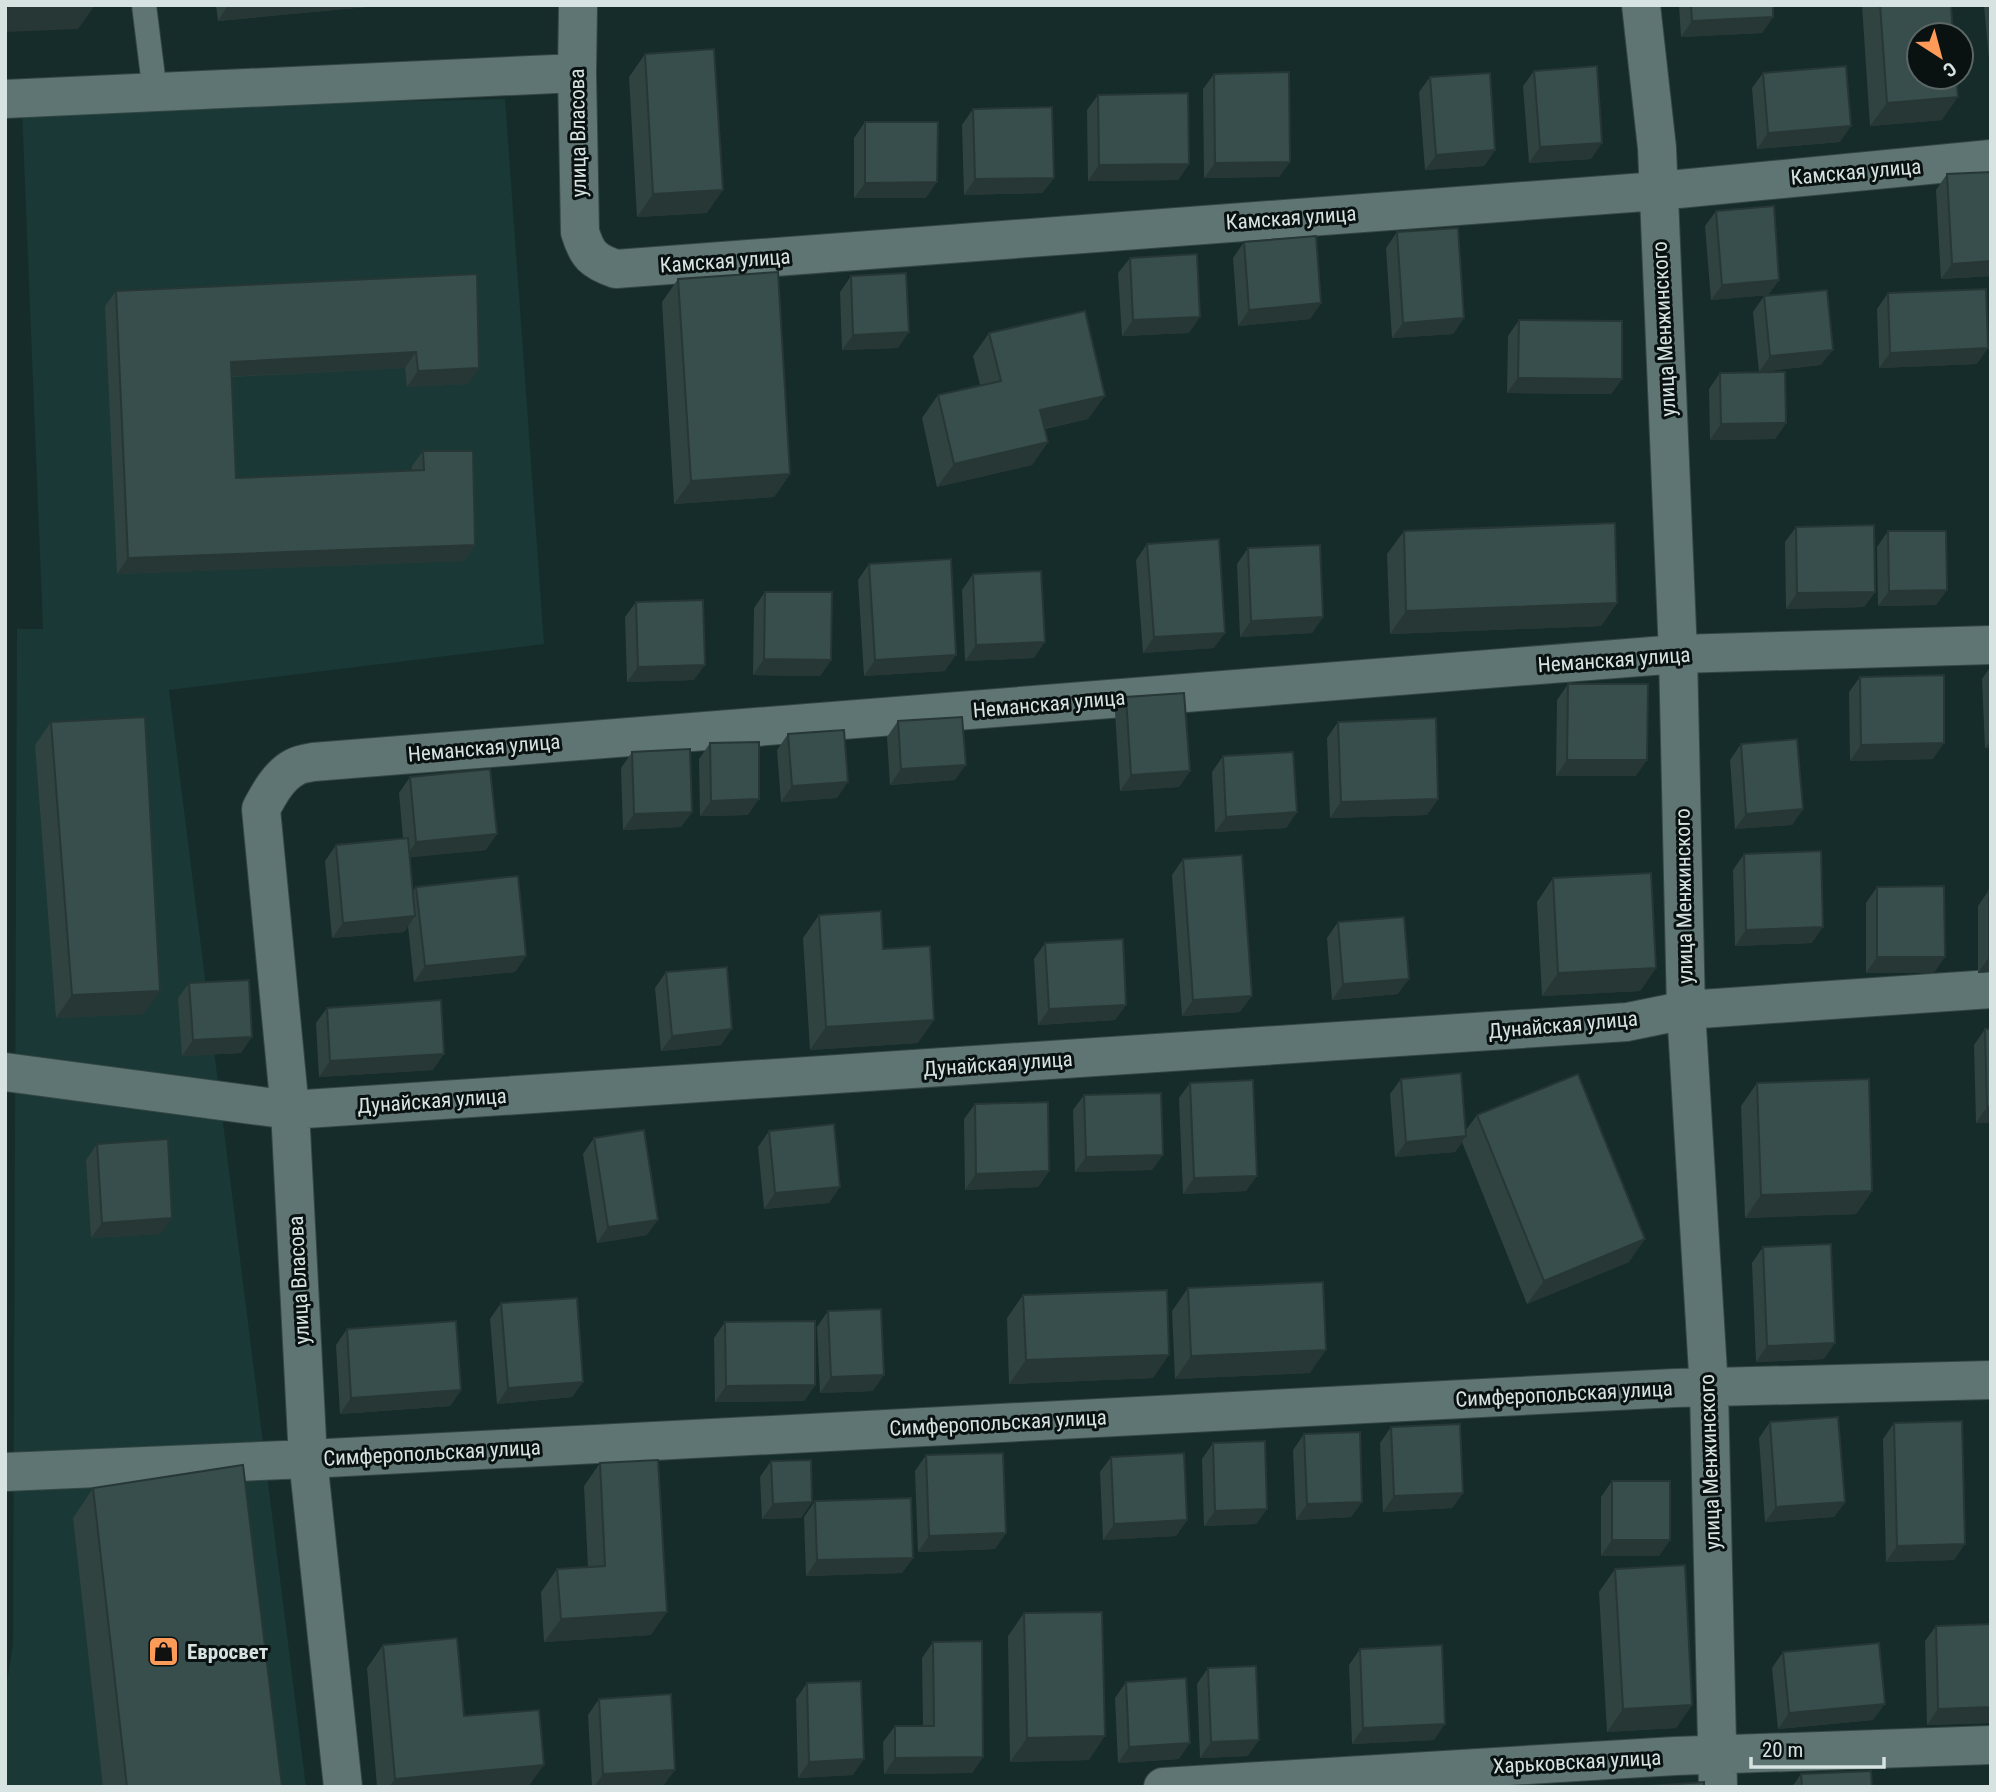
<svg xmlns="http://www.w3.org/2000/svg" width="1996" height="1792" font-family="'Roboto Condensed',sans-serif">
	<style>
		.built { fill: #193836 }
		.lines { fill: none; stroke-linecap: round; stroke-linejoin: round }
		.lane-casing { stroke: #344644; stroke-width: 26 }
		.street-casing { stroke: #344644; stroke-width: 40 }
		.lane { stroke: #5e7573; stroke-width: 24 }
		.street { stroke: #5e7573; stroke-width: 38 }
		.wall { fill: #304341 }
		.shaded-wall { fill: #273735 }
		.building { fill: #384e4c; stroke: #273735; stroke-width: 2 }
		.labels { text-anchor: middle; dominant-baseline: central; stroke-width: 6; stroke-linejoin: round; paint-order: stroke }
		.street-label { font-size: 21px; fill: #d6e3e1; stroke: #091211 }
		.poi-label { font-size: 21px; font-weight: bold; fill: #d6e3e1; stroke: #091211; text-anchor: start }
	</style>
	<rect width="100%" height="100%" fill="#162c2a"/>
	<path class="built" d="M505 99 544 644 169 690 306 1787H5V1695L13 1644 17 629H43L22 110Z"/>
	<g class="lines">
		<defs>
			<path id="lane" d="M144 5 155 93"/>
			<path id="street" d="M578 5 577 73 580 232C587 255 593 261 616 269L1658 191 1991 159
				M1641 5 1657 148 1678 654 1686 1010 1709 1389 1718 1787
				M5 99 577 73
				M5 1072 290 1110 1627 1022 1686 1010 1991 989
				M5 1472 308 1459 1675 1388 1991 1380
				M343 1787 308 1459 290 1110 261 809C269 794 279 775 295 767 300 764 307 763 313 762L1678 654 1991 645
				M1163 1787 1675 1756 1991 1745"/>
		</defs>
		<use href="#lane" class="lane-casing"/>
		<use href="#street" class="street-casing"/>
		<use href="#lane" class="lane"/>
		<use href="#street" class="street"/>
	</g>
	<path class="wall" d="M216 5H387L218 21Z
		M1679 5H1773V17L1762 33 1681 37Z
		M1862 5H1951L1942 120 1870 126Z
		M1984 5H1991V70H1990Z
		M645 54 707 213 637 217 629 77Z
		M1534 71 1591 159 1529 163 1523 86Z
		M1763 73 1840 142 1757 149 1752 88Z
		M1214 74 1290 162 1279 177 1204 178 1203 89Z
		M1430 77 1495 150 1484 166 1425 170 1419 92Z
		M1098 95 1189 164 1178 180 1088 181 1087 110Z
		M973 109 1054 178 1042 193 964 195 962 125Z
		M865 122 926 198H854V138Z
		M1947 174 1991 276 1941 279 1936 190Z
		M1716 211 1779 280 1768 295 1711 300 1705 226Z
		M1397 232 1464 318 1453 334 1392 338 1386 248Z
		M1244 242 1321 303 1310 319 1238 326 1233 258Z
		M1130 258 1189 333 1122 336 1118 273Z
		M477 274 479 368 468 384 407 387 405 368 232 377 236 478 412 471V466L423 451 475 545 464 561 117 574 105 306 116 291Z
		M851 276 898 348 842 350 840 292Z
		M678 279 790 474 774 497 674 504 662 302Z
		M1888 293 1977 364 1879 368 1877 309Z
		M1764 296 1821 365 1759 372 1753 312Z
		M1519 320 1622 379 1611 394 1507 393 1508 336Z
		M989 333 1088 419 1045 429 1048 442 1032 465 937 487 922 418 938 395 980 385 973 356Z
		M1720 373 1786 423 1775 439 1710 440 1709 389Z
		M1991 522V591H1989V525Z
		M1796 527 1875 592 1864 607 1786 609 1785 542Z
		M1404 531 1617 603 1601 626 1390 634 1387 554Z
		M1888 531 1947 590 1936 605 1878 606 1877 547Z
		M1147 544 1214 648 1143 653 1136 560Z
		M1248 548 1323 617 1312 633 1240 637 1237 564Z
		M869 564 945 671 864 676 858 580Z
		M973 574 1034 658 965 661 962 590Z
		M765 592 831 660 820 676 753 675 754 608Z
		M636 602 694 680 627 682 625 617Z
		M1991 666V748H1985L1982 679Z
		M1860 677 1933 759 1850 761 1849 692Z
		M1568 684 1636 776H1556L1557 700Z
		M1126 697 1190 771 1179 787 1120 791 1115 712Z
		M898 721 955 780 890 785 887 737Z
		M51 722 144 1014 56 1018 35 745Z
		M1338 722 1438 799 1427 815 1330 818 1327 738Z
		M788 734 837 798 781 802 777 750Z
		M710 743 748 815 700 816 699 759Z
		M1741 744 1803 809 1792 825 1735 829 1730 760Z
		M632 752 692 812 681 827 623 830 621 768Z
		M1223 756 1297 812 1286 828 1215 832 1212 772Z
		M410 777 486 850 409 857 412 892 416 887 526 956 515 972 414 982 408 926 404 932 332 938 325 861 336 845 403 838 399 793Z
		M1744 854 1812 943 1735 946 1733 870Z
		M1183 859 1240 1012 1182 1016 1172 875Z
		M1553 878 1656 968 1640 991 1542 996 1537 902Z
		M1877 887 1934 973H1866V903Z
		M1989 890H1991V972L1978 973V906Z
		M819 915 883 949 918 1043 810 1050 803 938Z
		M1338 922 1398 994 1332 1000 1327 938Z
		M1045 943 1126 1005 1115 1020 1038 1025 1034 959Z
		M666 972 721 1045 661 1051 655 988Z
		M189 983 241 1053 182 1056 178 998Z
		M327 1008 433 1070 319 1077 316 1023Z
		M1985 1029H1991V1123H1976L1974 1045Z
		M1401 1079 1466 1130 1477 1115 1629 1262 1527 1304 1462 1142 1455 1152 1395 1157 1390 1094Z
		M1190 1083 1246 1191 1183 1194 1179 1098Z
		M1757 1083 1872 1191 1856 1214 1745 1218 1741 1106Z
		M1084 1095 1152 1170 1075 1172 1073 1110Z
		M975 1104 1049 1171 1038 1187 965 1190 964 1119Z
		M769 1131 829 1203 764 1209 758 1147Z
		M594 1138 647 1235 597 1243 583 1154Z
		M97 1144 161 1234 91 1238 86 1160Z
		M1763 1247 1824 1359 1756 1362 1752 1263Z
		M1188 1288 1310 1373 1175 1379 1172 1311Z
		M1023 1295 1153 1378 1009 1384 1007 1318Z
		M501 1303 583 1382 572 1397 497 1404 490 1319Z
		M828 1311 873 1391 820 1393 817 1327Z
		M725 1322 815 1385 804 1401 715 1402 714 1338Z
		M347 1329 461 1390 450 1406 340 1414 336 1345Z
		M1770 1422 1845 1502 1834 1517 1765 1522 1759 1438Z
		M1894 1423 1954 1560 1886 1562 1883 1439Z
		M1391 1427 1463 1493 1452 1508 1383 1512 1380 1443Z
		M1304 1434 1362 1502 1351 1517 1296 1520 1293 1450Z
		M1213 1443 1267 1509 1256 1524 1204 1526 1202 1459Z
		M926 1455 1006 1533 995 1549 918 1552 915 1471Z
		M1111 1457 1187 1520 1176 1536 1103 1540 1100 1472Z
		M771 1461 812 1502 801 1518 762 1519 760 1477Z
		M600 1463 651 1635 544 1642 541 1592 557 1569 588 1567 584 1486Z
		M1612 1481 1670 1540 1659 1556H1601V1497Z
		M93 1488 282 1787H103L73 1518Z
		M815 1501 913 1558 902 1573 806 1576 804 1517Z
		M1615 1569 1692 1705 1676 1728 1607 1732 1599 1592Z
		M1024 1613 1089 1760 1010 1762 1008 1636Z
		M1936 1626 1991 1723 1927 1725 1925 1641Z
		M933 1642 983 1757 972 1773 884 1774 883 1742 895 1726H923L922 1658Z
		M383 1645 464 1716 528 1787H377L367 1668Z
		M1360 1649 1434 1740 1352 1744 1349 1665Z
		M1783 1652 1873 1720 1778 1729 1772 1668Z
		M1208 1668 1248 1756 1200 1758 1197 1684Z
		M1126 1682 1179 1759 1118 1763 1115 1698Z
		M807 1683 853 1775 798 1778 796 1699Z
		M599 1699 664 1785 592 1787 588 1715Z
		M1801 1774 1872 1787H1792Z"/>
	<path class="shaded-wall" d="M10 5H95L78 29 5 32V12Z
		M228 5H387L218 21Z
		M1773 17 1762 33 1681 37 1692 21Z
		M1958 97 1942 120 1870 126 1887 103Z
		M1851 126 1840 142 1757 149 1768 133Z
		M1602 143 1591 159 1529 163 1540 147Z
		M1495 150 1484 166 1425 170 1436 155Z
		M1290 162 1279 177 1204 178 1215 163Z
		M1189 164 1178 180 1088 181 1099 165Z
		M1054 178 1042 193 964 195 975 179Z
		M937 182 926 198H854L865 183Z
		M723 190 707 213 637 217 653 194Z
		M1991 261V276L1941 279 1952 264Z
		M1779 280 1768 295 1711 300 1722 285Z
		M1321 303 1310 319 1238 326 1249 310Z
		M1200 317 1189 333 1122 336 1133 320Z
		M1464 318 1453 334 1392 338 1403 323Z
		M909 332 898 348 842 350 853 335Z
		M1988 348 1977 364 1879 368 1890 353Z
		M1833 350 1821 365 1759 372 1770 356Z
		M416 352 405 368 220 377 231 362Z
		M479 368 468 384 407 387 418 371Z
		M1518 378 1622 379 1611 394 1507 393Z
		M1105 396 1088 419 1024 433 1040 410Z
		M1786 423 1775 439 1710 440 1721 424Z
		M1048 442 1032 465 937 487 954 464Z
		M790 474 774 497 674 504 691 481Z
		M475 545 464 561 117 574 128 558Z
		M1947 590 1936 605 1878 606 1889 591Z
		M1875 592 1864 607 1786 609 1797 593Z
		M1617 603 1601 626 1390 634 1406 611Z
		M1323 617 1312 633 1240 637 1251 621Z
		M1225 633 1214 648 1143 653 1154 637Z
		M1045 642 1034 658 965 661 976 645Z
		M956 655 945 671 864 676 875 660Z
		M764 659 831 660 820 676 753 675Z
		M705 665 694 680 627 682 638 667Z
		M1991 740V748H1985Z
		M1944 743 1933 759 1850 761 1861 745Z
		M1567 760H1647L1636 776H1556Z
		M966 765 955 780 890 785 901 769Z
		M1190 771 1179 787 1120 791 1131 775Z
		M848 782 837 798 781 802 792 786Z
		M759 799 748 815 700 816 711 801Z
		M1438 799 1427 815 1330 818 1341 802Z
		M1803 809 1792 825 1735 829 1746 814Z
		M692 812 681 827 623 830 634 814Z
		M1297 812 1286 828 1215 832 1226 817Z
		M497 834 486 850 405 858 416 842Z
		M415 916 404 932 332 938 343 923Z
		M1823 927 1812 943 1735 946 1746 930Z
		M526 956 515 972 414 982 425 966Z
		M1877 957H1945L1934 973H1866Z
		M1989 957H1991V972L1978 973Z
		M1656 968 1640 991 1542 996 1558 973Z
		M1409 979 1398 994 1332 1000 1343 984Z
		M160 991 144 1014 56 1018 72 995Z
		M1252 996 1240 1012 1182 1016 1193 1000Z
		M1126 1005 1115 1020 1038 1025 1049 1009Z
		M934 1020 918 1043 810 1050 826 1027Z
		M732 1029 721 1045 661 1051 672 1036Z
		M252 1037 241 1053 182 1056 193 1040Z
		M444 1054 433 1070 319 1077 330 1061Z
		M1987 1107H1991V1123H1976Z
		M1466 1136 1455 1152 1395 1157 1406 1142Z
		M1163 1155 1152 1170 1075 1172 1086 1157Z
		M1049 1171 1038 1187 965 1190 976 1174Z
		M1257 1176 1246 1191 1183 1194 1194 1178Z
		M840 1187 829 1203 764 1209 775 1193Z
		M1872 1191 1856 1214 1745 1218 1761 1195Z
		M172 1218 161 1234 91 1238 102 1223Z
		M658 1220 647 1235 597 1243 608 1227Z
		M1645 1239 1629 1262 1527 1304 1544 1281Z
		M1835 1343 1824 1359 1756 1362 1767 1346Z
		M1326 1350 1310 1373 1175 1379 1191 1356Z
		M1169 1355 1153 1378 1009 1384 1026 1360Z
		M884 1375 873 1391 820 1393 831 1377Z
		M583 1382 572 1397 497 1404 508 1388Z
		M815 1385 804 1401 715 1402 726 1386Z
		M461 1390 450 1406 340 1414 351 1398Z
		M1463 1493 1452 1508 1383 1512 1394 1496Z
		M812 1502 801 1518 762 1519 773 1504Z
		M1362 1502 1351 1517 1296 1520 1307 1504Z
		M1845 1502 1834 1517 1765 1522 1776 1507Z
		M1267 1509 1256 1524 1204 1526 1215 1511Z
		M1187 1520 1176 1536 1103 1540 1114 1524Z
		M1006 1533 995 1549 918 1552 929 1536Z
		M1612 1540H1670L1659 1556H1601Z
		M1965 1544 1954 1560 1886 1562 1897 1546Z
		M913 1558 902 1573 806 1576 817 1560Z
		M667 1612 651 1635 544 1642 561 1619Z
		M1885 1704 1873 1720 1778 1729 1789 1713Z
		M1692 1705 1676 1728 1607 1732 1623 1709Z
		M1991 1707V1723L1927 1725 1938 1709Z
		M1445 1724 1434 1740 1352 1744 1363 1728Z
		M1105 1736 1089 1760 1010 1762 1027 1738Z
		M1259 1740 1248 1756 1200 1758 1211 1742Z
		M1190 1743 1179 1759 1118 1763 1129 1747Z
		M983 1757 972 1773 884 1774 895 1758Z
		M864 1759 853 1775 798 1778 809 1762Z
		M544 1765 528 1787H389L395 1779Z
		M675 1770 664 1785 594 1787 603 1774Z"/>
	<path class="building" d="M1691 5H1773V17L1692 21Z
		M1880 5H1951L1953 35H1919V77H1956L1958 97 1887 103Z
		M714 49 723 190 653 194 645 54Z
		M1597 66 1602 143 1540 147 1534 71Z
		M1846 66 1851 126 1768 133 1763 73Z
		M1289 72 1290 162 1215 163 1214 74Z
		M1490 73 1495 150 1436 155 1430 77Z
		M1188 93 1189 164 1099 165 1098 95Z
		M1052 107 1054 178 975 179 973 109Z
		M865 122H938L937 182 865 183Z
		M1991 172V261L1952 264 1947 174Z
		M1774 206 1779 280 1722 285 1716 211Z
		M1458 228 1464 318 1403 323 1397 232Z
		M1316 236 1321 303 1249 310 1244 242Z
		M1197 254 1200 317 1133 320 1130 258Z
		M778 272 790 474 691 481 678 279Z
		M906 273 909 332 853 335 851 276Z
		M477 274 479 368 418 371 416 352 231 362 236 478 424 470 423 451H473L475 545 128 558 116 291Z
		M1986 289 1988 348 1890 353 1888 293Z
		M1827 290 1833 350 1770 356 1764 296Z
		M1085 311 1105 396 1040 410 1048 442 954 464 938 395 1001 381 989 333Z
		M1519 320 1622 321V379L1518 378Z
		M1785 372 1786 423 1721 424 1720 373Z
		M1615 523 1617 603 1406 611 1404 531Z
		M1874 525 1875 592 1797 593 1796 527Z
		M1888 531H1946L1947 590 1889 591Z
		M1219 539 1225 633 1154 637 1147 544Z
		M1320 545 1323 617 1251 621 1248 548Z
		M951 559 956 655 875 660 869 564Z
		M1041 571 1045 642 976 645 973 574Z
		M765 592H832L831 660 764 659Z
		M703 600 705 665 638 667 636 602Z
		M1944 675V743L1861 745 1860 677Z
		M1568 684H1648L1647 760H1567Z
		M1184 693 1190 771 1131 775 1126 697Z
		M145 717 160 991 72 995 51 722Z
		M962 717 966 765 901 769 898 721Z
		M1436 718 1438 799 1341 802 1338 722Z
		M844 730 848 782 792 786 788 734Z
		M1797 739 1803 809 1746 814 1741 744Z
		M759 742V799L711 801 710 743Z
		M690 749 692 812 634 814 632 752Z
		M1293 752 1297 812 1226 817 1223 756Z
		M490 769 497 834 416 842 410 777Z
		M408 838 415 916 343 923 336 845Z
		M1821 851 1823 927 1746 930 1744 854Z
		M1242 855 1252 996 1193 1000 1183 859Z
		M1651 873 1656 968 1558 973 1553 878Z
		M518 876 526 956 425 966 416 887Z
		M1944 886 1945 957H1877V887Z
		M1989 890H1991V957H1989Z
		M881 911 883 949 930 946 934 1020 826 1027 819 915Z
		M1404 917 1409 979 1343 984 1338 922Z
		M1123 939 1126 1005 1049 1009 1045 943Z
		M727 967 732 1029 672 1036 666 972Z
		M249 980 252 1037 193 1040 189 983Z
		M441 1000 444 1054 330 1061 327 1008Z
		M1985 1029H1991V1107H1987Z
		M1461 1073 1466 1136 1406 1142 1401 1079Z
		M1578 1074 1645 1239 1544 1281 1477 1115Z
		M1869 1079 1872 1191 1761 1195 1757 1083Z
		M1253 1080 1257 1176 1194 1178 1190 1083Z
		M1161 1093 1163 1155 1086 1157 1084 1095Z
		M1048 1102 1049 1171 976 1174 975 1104Z
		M834 1124 840 1187 775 1193 769 1131Z
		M644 1130 658 1220 608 1227 594 1138Z
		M168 1139 172 1218 102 1223 97 1144Z
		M1831 1244 1835 1343 1767 1346 1763 1247Z
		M1323 1282 1326 1350 1191 1356 1188 1288Z
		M1167 1290 1169 1355 1026 1360 1023 1295Z
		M577 1298 583 1382 508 1388 501 1303Z
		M881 1309 884 1375 831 1377 828 1311Z
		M456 1321 461 1390 351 1398 347 1329Z
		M815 1321V1385L726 1386 725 1322Z
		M1838 1417 1845 1502 1776 1507 1770 1422Z
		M1962 1421 1965 1544 1897 1546 1894 1423Z
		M1460 1424 1463 1493 1394 1496 1391 1427Z
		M1360 1432 1362 1502 1307 1504 1304 1434Z
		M1265 1441 1267 1509 1215 1511 1213 1443Z
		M1003 1453 1006 1533 929 1536 926 1455Z
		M1184 1453 1187 1520 1114 1524 1111 1457Z
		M658 1460 667 1612 561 1619 557 1569 605 1566 600 1463Z
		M811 1460 812 1502 773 1504 771 1461Z
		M243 1465 282 1787H127L93 1488Z
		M1612 1481H1670V1540H1612Z
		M911 1498 913 1558 817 1560 815 1501Z
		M1685 1565 1692 1705 1623 1709 1615 1569Z
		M1102 1612 1105 1736 1027 1738 1024 1613Z
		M1991 1624V1707L1938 1709 1936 1626Z
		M457 1638 464 1716 539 1710 544 1765 395 1779 383 1645Z
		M982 1641 983 1757 895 1758V1726H934L933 1642Z
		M1879 1643 1885 1704 1789 1713 1783 1652Z
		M1442 1645 1445 1724 1363 1728 1360 1649Z
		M1256 1666 1259 1740 1211 1742 1208 1668Z
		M1186 1678 1190 1743 1129 1747 1126 1682Z
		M861 1681 864 1759 809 1762 807 1683Z
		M671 1694 675 1770 603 1774 599 1699Z
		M1871 1771 1872 1787H1802L1801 1774Z
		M1704 1782V1787H1636Z"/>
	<defs>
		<symbol id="shop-square" viewBox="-11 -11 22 22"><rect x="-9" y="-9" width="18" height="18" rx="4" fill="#fe9b58" stroke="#091211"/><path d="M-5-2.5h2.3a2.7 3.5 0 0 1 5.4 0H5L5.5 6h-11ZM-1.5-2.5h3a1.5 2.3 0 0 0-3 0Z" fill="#111"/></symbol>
	</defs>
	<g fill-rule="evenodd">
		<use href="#shop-square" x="146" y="1634" width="35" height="35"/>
	</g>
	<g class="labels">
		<g class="street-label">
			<text transform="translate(578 133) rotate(-91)">улица Власова</text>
			<text transform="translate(1856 172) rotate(-5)">Камская улица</text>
			<text transform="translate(1291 218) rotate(-4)">Камская улица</text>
			<text transform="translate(725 261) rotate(-4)">Камская улица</text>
			<text transform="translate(1664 329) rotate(-93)">улица Менжинского</text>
			<text transform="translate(1614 660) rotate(-4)">Неманская улица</text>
			<text transform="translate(1049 704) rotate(-5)">Неманская улица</text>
			<text transform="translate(484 748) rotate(-5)">Неманская улица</text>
			<text transform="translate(1684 896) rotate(-91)">улица Менжинского</text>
			<text transform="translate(1563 1025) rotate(-5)">Дунайская улица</text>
			<text transform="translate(998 1064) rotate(-4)">Дунайская улица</text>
			<text transform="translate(432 1101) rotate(-4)">Дунайская улица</text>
			<text transform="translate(299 1280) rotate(-93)">улица Власова</text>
			<text transform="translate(1564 1394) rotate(-3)">Симферопольская улица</text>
			<text transform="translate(998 1423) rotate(-3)">Симферопольская улица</text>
			<text transform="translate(432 1453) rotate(-3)">Симферопольская улица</text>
			<text transform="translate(1710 1462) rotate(-92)">улица Менжинского</text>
			<text transform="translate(1577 1762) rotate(-3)">Харьковская улица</text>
		</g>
		<g class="poi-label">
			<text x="187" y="1652">Евросвет</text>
		</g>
	</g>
	<rect width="1996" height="1792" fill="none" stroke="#d6e3e1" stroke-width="14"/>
	<g transform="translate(1940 56) rotate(144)"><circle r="33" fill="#091211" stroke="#5b6664" stroke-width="2"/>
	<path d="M0-5L12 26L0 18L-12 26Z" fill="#fe9b58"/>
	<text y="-10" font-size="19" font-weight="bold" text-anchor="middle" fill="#d6e3e1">С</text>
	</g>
	<path d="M1751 1757v10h133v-10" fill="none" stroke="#d6e3e1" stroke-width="3.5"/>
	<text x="1762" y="1757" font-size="21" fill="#d6e3e1" stroke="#091211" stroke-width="5" paint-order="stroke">20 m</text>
</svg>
